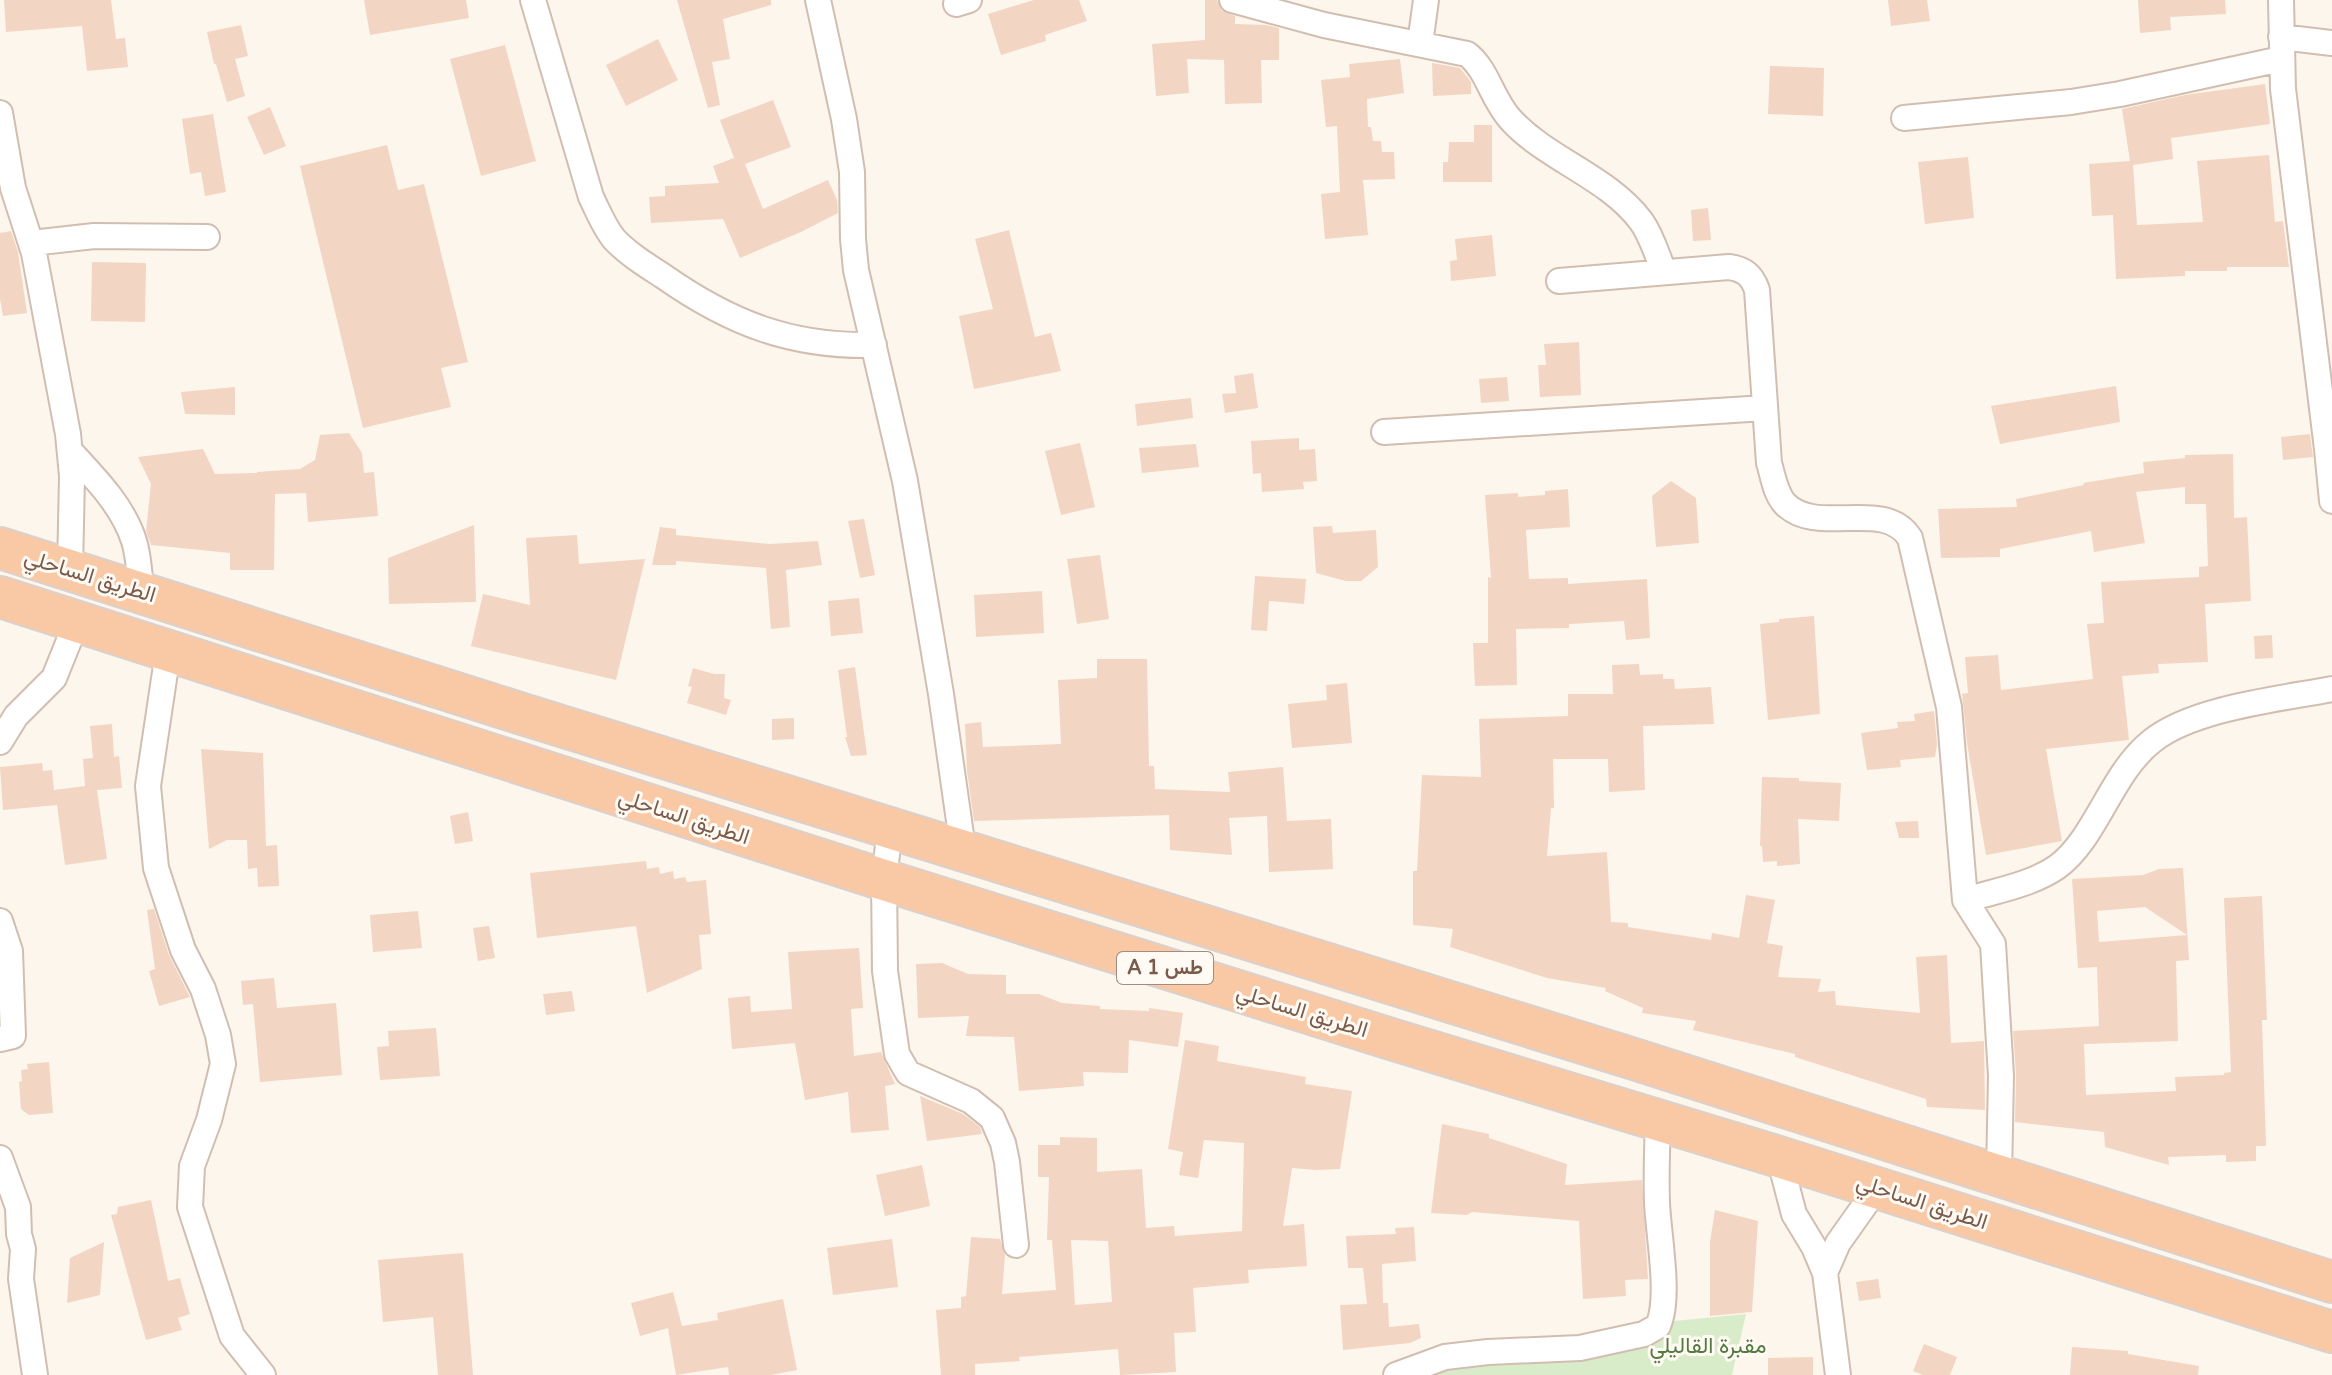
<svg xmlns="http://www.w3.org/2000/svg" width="2332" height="1375" font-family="'Varela Round',Vazirmatn,sans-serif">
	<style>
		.green { fill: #d8ecc9 }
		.building { fill: #f3d5c3; fill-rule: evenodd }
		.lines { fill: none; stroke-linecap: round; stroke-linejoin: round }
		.minor-casing { stroke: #d1beb0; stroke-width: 28 }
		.trunk-casing { stroke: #dad1cd; stroke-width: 44 }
		.minor { stroke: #fff; stroke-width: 24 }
		.trunk { stroke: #f9c8a4; stroke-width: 40 }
		.labels { text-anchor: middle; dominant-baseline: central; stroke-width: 6; stroke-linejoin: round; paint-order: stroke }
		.shield { fill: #fffaf3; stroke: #a28b7f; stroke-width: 2 }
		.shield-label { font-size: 20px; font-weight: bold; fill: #7a5c4d }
		.street-label { font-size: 22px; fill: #7a5c4d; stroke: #fffaf3 }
		.park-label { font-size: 22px; fill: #537a41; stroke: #fffaf3 }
	</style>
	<rect width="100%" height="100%" fill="#fdf6ec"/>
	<path class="green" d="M1746 1314 1732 1375H1411L1417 1372 1643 1340 1674 1321Z"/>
	<path class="building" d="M4 0H111L116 39 125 38 128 67 87 71 82 26 6 32Z
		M364 0H466L469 18 370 35Z
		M677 0H771V5L723 19 730 59 712 62 720 105 708 108Z
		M1034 0H1079L1087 21 1045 35 1046 41 1001 55 988 14Z
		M1205 0H1217L1222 11 1235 16V24L1266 25 1279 28V60H1261L1262 103 1225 104 1224 60 1187 59 1189 93 1156 96 1152 44 1205 40Z
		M1888 0H1927L1930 21 1891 26Z
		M2138 0H2225L2226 14 2170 17 2171 30 2140 33Z
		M241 25 248 56 235 59 245 96 227 102 216 64H214L207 32Z
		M658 39 678 80 626 106 606 65Z
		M505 45 536 161 481 176 450 59Z
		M1400 59 1404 93 1367 99 1368 127H1371L1373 141H1381L1382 152H1394L1395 179 1363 180 1368 235 1325 239 1321 194 1340 192 1337 126 1326 127 1321 80 1350 77 1349 64Z
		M1432 63 1460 68 1471 82V94L1433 96Z
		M1770 66 1824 68 1823 116 1768 114Z
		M2265 84 2270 124 2171 138 2173 159 2133 165 2137 225 2203 222 2197 161 2269 155 2275 222 2283 221 2289 267H2227V271H2185V276L2116 279 2113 215 2092 216 2089 164 2130 161 2122 109 2185 95Z
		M773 100 791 147 745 164 763 209 828 180 837 200 838 213 801 232 740 258 723 219 651 223 649 197 665 196V186L719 183 713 166 734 158 720 120Z
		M270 107 286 146 264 155 247 117Z
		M213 114 226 192 205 196 201 172 190 174 182 119Z
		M1474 125H1492V182H1443V162H1448L1449 142H1474Z
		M387 145 398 190 424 184 468 362 441 368 451 407 363 428 300 166Z
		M1968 157 1974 218 1925 224 1918 162Z
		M1708 208 1711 240 1693 241 1691 210Z
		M1009 230 1035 337 1051 333 1061 371 974 389 959 316 993 309 975 239Z
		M11 231 18 252 27 313 3 316 0 299V233Z
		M1492 235 1496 276 1451 281 1450 261 1457 260 1455 239Z
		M92 262 146 263 145 322 91 321Z
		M1579 342 1581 395 1540 397 1538 365H1546L1544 344Z
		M1253 373 1258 408 1225 413 1222 394 1236 393 1234 376Z
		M1507 377 1509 401 1481 403 1479 379Z
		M2116 386 2120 422 2000 444 1991 406Z
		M235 387V415L185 414 181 392Z
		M1191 398 1193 418 1137 426 1135 404Z
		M349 433 362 453 364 473 374 472 378 516 308 522 306 493 275 494 274 570H230V553L151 545 146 531 151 484 138 457 203 449 215 474 257 473V472L300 469 315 460 320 435Z
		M2310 434 2313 457 2283 460 2281 437Z
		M1299 438V450L1315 449 1317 481 1303 482 1304 489 1262 492 1261 473 1253 474 1251 441Z
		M1080 443 1095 507 1061 515 1045 451Z
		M1196 444 1199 467 1142 473 1139 448Z
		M2233 454 2234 518 2247 517 2251 601 2205 604 2208 662 2158 664 2159 673 2122 676 2129 740 2046 749 2062 841 1986 855 1967 743 1962 694 1968 693 1965 657 1998 655 2001 690 2093 679 2087 624 2104 623 2101 582 2199 577V567L2208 566 2206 504H2185V487L2136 492 2145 543 2094 552 2091 531 2000 549V557L1941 558 1938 509 2017 507 2016 499 2084 485 2083 483 2144 473 2143 462 2185 458V455Z
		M1671 481 1696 498 1699 543 1656 547 1652 496Z
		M1568 489 1570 527 1526 530 1529 579 1568 578V584L1647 579 1650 638 1626 640 1624 621 1569 624V628L1516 629 1517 685 1475 686 1473 643H1488V577L1491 578 1485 495 1518 493V497L1545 495V491Z
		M864 519 875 575 860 578 848 521Z
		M474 525 476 602 389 604 388 558Z
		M1332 526 1333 533 1376 530 1378 567 1361 581H1346L1316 573 1313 527Z
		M660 527 676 529V535L770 544 818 541 822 565 786 570 790 627 771 629 766 568 676 561V565H652Z
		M577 535 579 564 645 559 616 680 471 646 483 594 530 605 526 538Z
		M1100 555 1109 619 1077 624 1067 559Z
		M1255 576 1306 579 1304 604 1269 601 1267 631 1251 630Z
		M1042 591 1044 633 976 637 974 595Z
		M859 598 863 633 831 636 828 601Z
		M1814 616 1820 714 1768 720 1760 624 1779 622V619Z
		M2272 635 2273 658 2255 659 2254 636Z
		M1097 659H1147L1149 766H1154L1155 789 1230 792 1228 772 1283 767 1287 821 1331 819 1333 869 1269 872 1267 816 1229 818 1232 855 1170 850 1169 815 974 821 967 771 965 724 981 722 983 747 1061 744 1058 680 1097 678Z
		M1639 664 1640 675 1663 674V679H1674L1675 689 1711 687 1714 724 1643 726 1645 790 1609 792 1608 759H1553L1554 808H1551L1547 856 1607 852 1611 922 1628 923V927L1711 940 1712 933 1739 938 1746 895 1775 900 1767 943 1783 946 1778 977 1821 979 1818 992 1835 991 1836 1005 1920 1013 1916 957 1947 955 1951 1043 1984 1041 1985 1110 1927 1107 1926 1099 1795 1057V1054L1693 1030 1696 1021 1642 1013 1643 1008 1605 991 1606 988 1547 978 1450 947 1453 929 1413 925V871H1417L1422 775 1481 777 1479 719 1568 716V694H1613L1612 665Z
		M855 667 867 755 851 756 845 737H847L838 670Z
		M693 668 714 674H725L724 698 731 700 726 715 687 703 692 687 688 686Z
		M1347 683 1352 743 1292 748 1288 704 1327 700 1326 685Z
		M1934 711 1937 744 1935 757 1900 760 1901 767 1867 770 1861 733 1898 728 1897 722 1915 721 1914 714Z
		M794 718V739L772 740V719Z
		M112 724 114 757 119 756 122 788 97 790 107 859 65 865 57 805 3 810 0 767 42 763 43 771 52 770 54 790 85 786 83 759 93 758 90 726Z
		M201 749 263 753 266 846 277 845 279 886 258 887 257 868 248 869 247 840H227L209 849Z
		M1762 777 1799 778V781L1841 783 1839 821 1798 819 1800 864 1777 866V861L1763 862 1762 846H1760Z
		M468 812 473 841 455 844 450 816Z
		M1918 821 1919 838H1899L1895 822Z
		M646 861 647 869 659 867 660 874 673 871 674 879 685 877 687 882 706 880 711 934 699 935 702 969 647 993 636 926 537 938 530 873Z
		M2183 868 2189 960 2176 961 2178 1041 2084 1044 2086 1095 2176 1091 2175 1077 2224 1075V1073L2231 1072 2224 898 2262 896 2267 1020H2262L2266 1146H2256V1161L2226 1162V1155L2168 1157 2169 1165 2105 1147 2104 1132 2015 1122 2016 1075 2013 1031 2099 1026 2097 967 2078 968 2072 879 2143 875 2159 869ZM2145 907 2187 935 2099 942 2097 911Z
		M154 909 169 955 190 997 159 1006 149 971 155 969 147 910Z
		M418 911 422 948 373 952 370 915Z
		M489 926 495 958 478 961 473 928Z
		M859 948 863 1008 851 1009 854 1056 881 1052 895 1084 885 1086 889 1130 851 1133 848 1092 805 1100 795 1043 732 1049 728 998 750 996 751 1012 792 1009 788 952Z
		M942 963 968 974 1006 975V994H1039L1062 1003 1100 1006V1009L1149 1011V1008L1183 1013 1178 1047 1129 1040 1128 1073 1083 1072 1084 1086 1019 1091 1014 1037 966 1036 969 1016 918 1018 916 964Z
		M274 978 277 1008 336 1003 342 1075 260 1082 253 1004 243 1005 241 981Z
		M572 991 575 1011 546 1015 543 994Z
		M436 1028 440 1076 380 1080 377 1047 389 1046 388 1031Z
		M1185 1040 1219 1046 1217 1061 1306 1077 1305 1084 1352 1091 1340 1169 1316 1170 1292 1168 1283 1226 1304 1224 1307 1266 1248 1270 1249 1283 1193 1288 1196 1332 1174 1333 1176 1372 1120 1375 1118 1349 1019 1357 1020 1361 975 1364V1375H941L936 1310 961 1308V1297L966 1296 971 1237 1000 1239 1005 1255 1002 1294 1056 1290 1052 1240H1047L1049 1177H1038V1145H1060V1137L1097 1138V1172L1142 1169 1146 1228 1174 1226 1175 1236 1242 1231 1244 1143 1204 1140 1198 1178 1179 1175 1183 1152 1168 1149ZM1071 1240 1108 1241 1112 1302 1075 1305Z
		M49 1062 53 1113 29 1115 21 1109 19 1082 22 1081 21 1070 28 1069 27 1064Z
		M920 1096 963 1114 980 1127 982 1134 927 1141Z
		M1442 1124 1489 1134V1138L1567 1164 1565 1185 1642 1180 1648 1279 1625 1280 1626 1296 1583 1299 1579 1221 1472 1212 1467 1215 1431 1213Z
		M922 1165 930 1206 885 1216 876 1175Z
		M151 1200 168 1281 180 1278 190 1314 178 1318 182 1330 146 1340 111 1215 117 1214 118 1207Z
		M1715 1210 1758 1221 1752 1312 1710 1316V1242Z
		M1414 1227 1416 1261 1382 1264 1383 1303H1388L1389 1327 1419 1324 1421 1338 1410 1343 1343 1350 1340 1305 1367 1304 1363 1268H1348L1346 1236 1396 1234 1395 1228Z
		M892 1239 898 1287 833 1295 827 1248Z
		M104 1242 100 1295 67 1303 70 1258Z
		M463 1253 473 1375H438L433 1317 383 1322 378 1260Z
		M1878 1279 1881 1298 1859 1301 1856 1282Z
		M673 1292 682 1326 718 1320 717 1313 783 1299 797 1370 771 1375H729L728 1367 676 1375 668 1328 640 1336 631 1303Z
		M1924 1344 1957 1357 1950 1375H1923L1913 1371Z
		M2072 1347 2128 1351V1354L2199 1366 2198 1375H2070Z
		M1813 1357V1375H1768V1358Z"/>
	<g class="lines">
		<defs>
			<path id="minor" d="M533 0 591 197C598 211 604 227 614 239 628 254 646 265 663 276 730 323 791 347 874 345
				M818 0 844 119 852 172 853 239 856 270 905 481 941 694 963 849
				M1232 0 1324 25 1467 54C1488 70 1492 100 1511 120 1548 160 1608 177 1641 221 1652 236 1657 255 1664 272
				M2281 0 2283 89 2327 449 2332 501
				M956 4 969 0
				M2281 37 2332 43
				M1420 44 1426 0
				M0 113 13 188 34 253 68 434 72 476 70 571
				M1904 118 2071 102 2120 94 2281 59
				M32 243 94 236 207 237
				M1559 281 1729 267C1744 269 1752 275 1757 290L1769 463C1773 476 1775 493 1785 504 1818 537 1884 497 1910 538L1949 707 1965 900 1993 944 2001 1076 1999 1175
				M1384 432 1765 408
				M71 452C95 478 123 506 134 541 139 556 139 576 142 592
				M168 652 148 786 156 868 183 950 203 989 218 1035 223 1064 209 1120 192 1166 190 1207 232 1336 263 1375
				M0 742 16 716 54 678 77 621
				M890 828 884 880 885 971 897 1054 908 1073 971 1101 992 1118 1003 1143 1007 1162 1016 1245
				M1965 900C1995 891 2031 885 2057 867 2096 839 2111 773 2152 741 2193 708 2280 699 2332 689
				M0 921 10 951 13 1036 0 1039
				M1779 1157 1794 1214 1814 1247 1825 1273 1838 1375
				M0 1158 18 1207 19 1234 23 1249 21 1279 35 1375
				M1825 1273 1838 1243 1877 1188
				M1396 1375 1445 1357 1488 1352 1580 1348 1644 1334 1658 1326C1671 1297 1658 1234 1657 1202 1656 1175 1657 1148 1658 1121"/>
			<path id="trunk" d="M0 548 516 712 1634 1059 2332 1282
				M0 597 884 880 1391 1039 1779 1157 2332 1332"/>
		</defs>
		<use href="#minor" class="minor-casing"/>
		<use href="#trunk" class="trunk-casing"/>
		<use href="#minor" class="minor"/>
		<use href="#trunk" class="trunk"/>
	</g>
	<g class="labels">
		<rect class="shield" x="1117" y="952" width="96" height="32" rx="6"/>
		<g class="shield-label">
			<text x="1165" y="968">A 1 طس</text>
		</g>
		<g class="street-label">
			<text transform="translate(90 576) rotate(17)">الطريق الساحلي</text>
			<text transform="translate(684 817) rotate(18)">الطريق الساحلي</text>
			<text transform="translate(1302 1011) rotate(17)">الطريق الساحلي</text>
			<text transform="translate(1922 1202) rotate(18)">الطريق الساحلي</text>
		</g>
		<g class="park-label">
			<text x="1708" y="1346">مقبرة القاليلي</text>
		</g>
	</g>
</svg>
